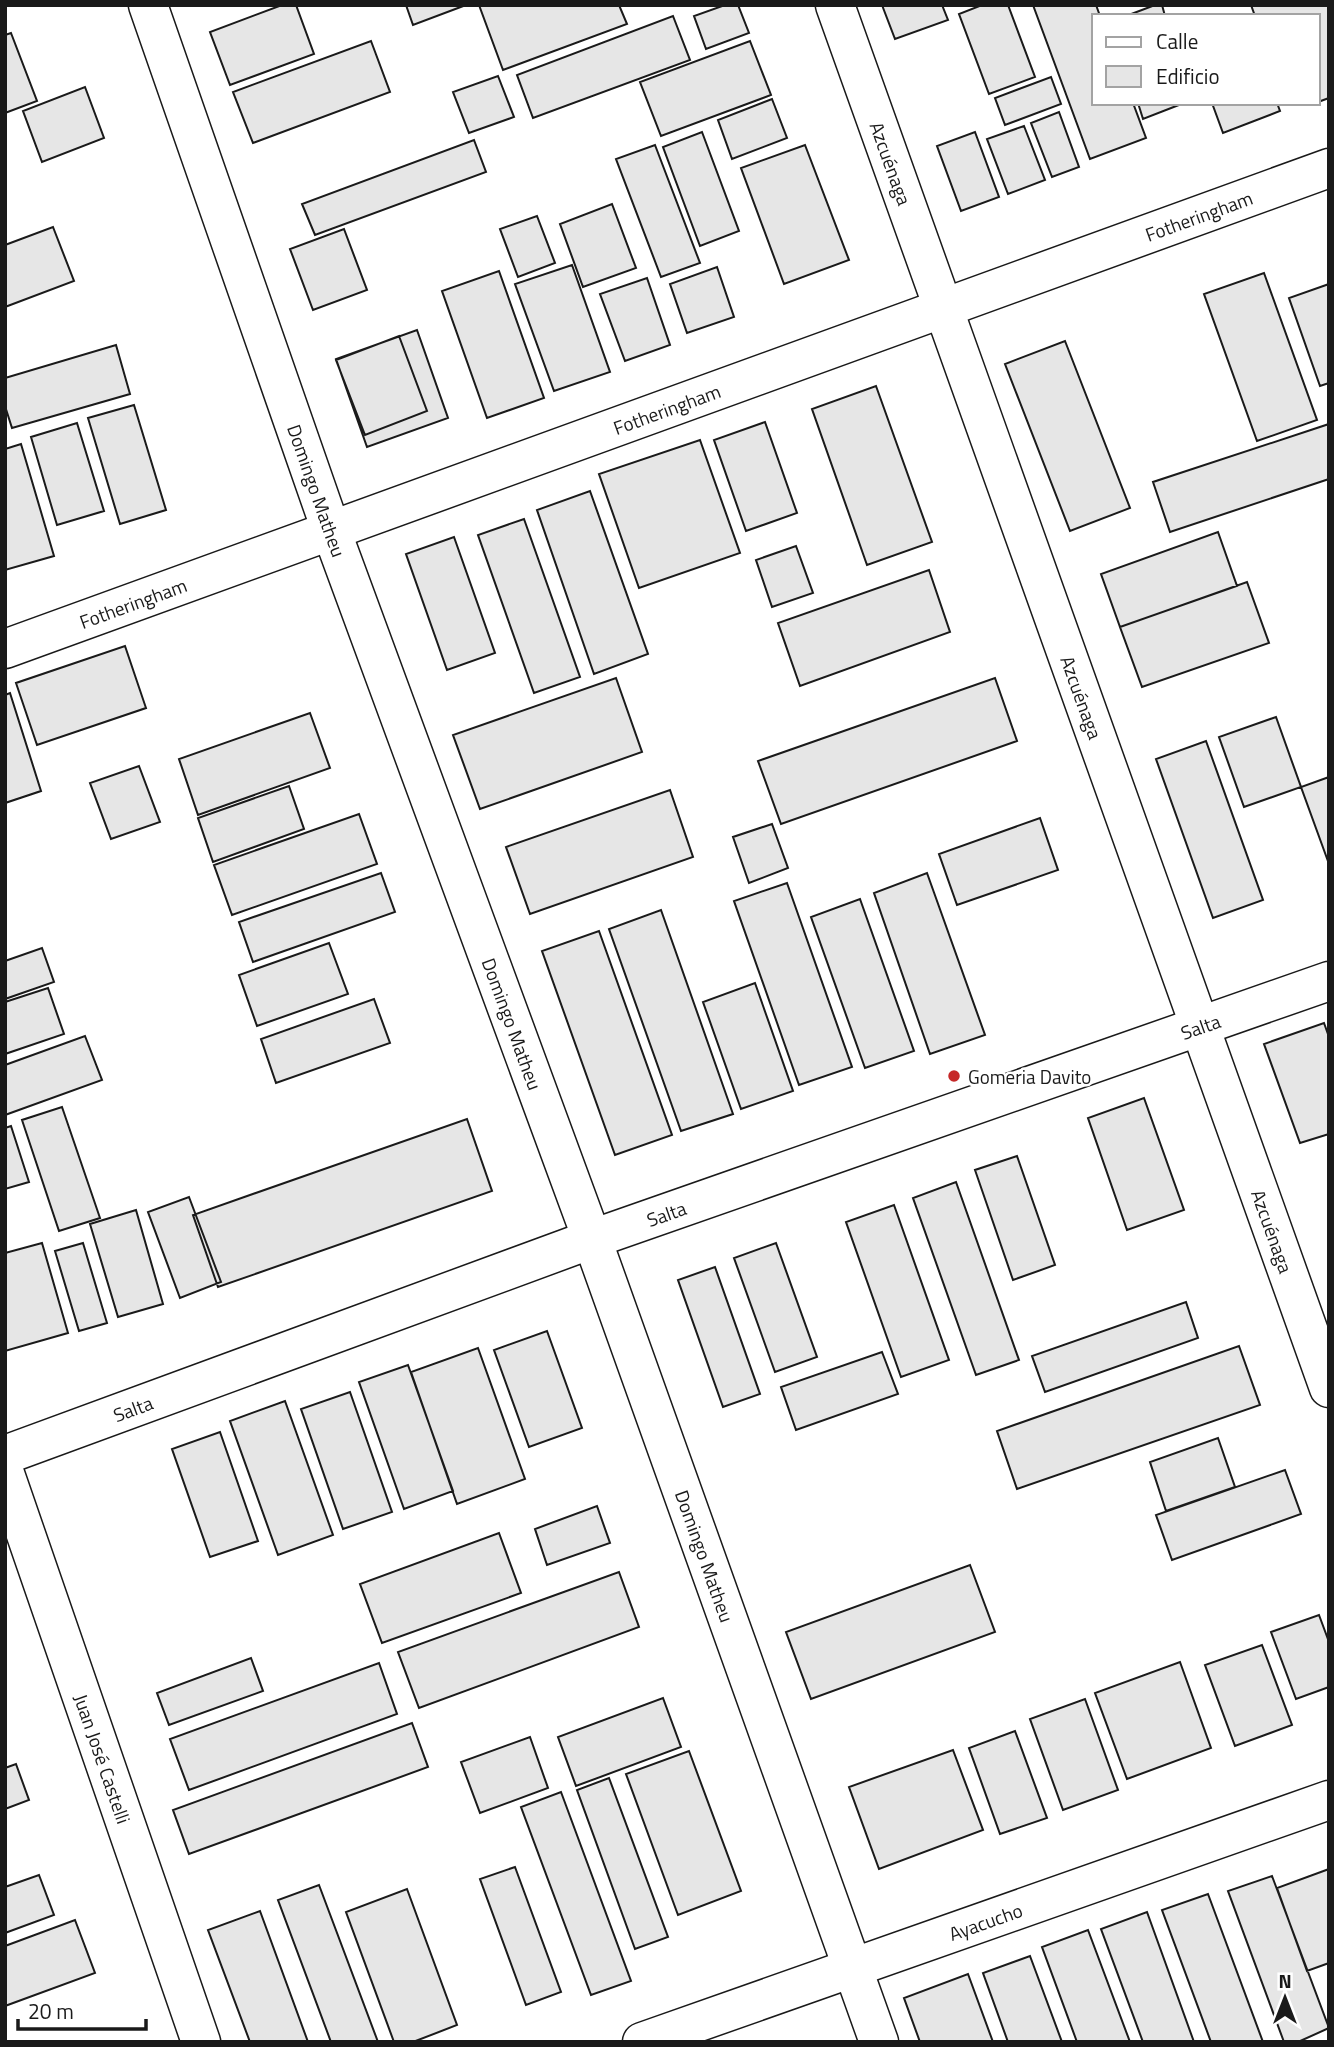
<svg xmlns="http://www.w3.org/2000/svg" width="1334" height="2047" font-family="'Titillium Web',sans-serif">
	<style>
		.building { fill: #e6e6e6; stroke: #1a1a1a; stroke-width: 2 }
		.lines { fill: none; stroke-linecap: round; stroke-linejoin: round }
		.street-casing { stroke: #1a1a1a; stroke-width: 41 }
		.street { stroke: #fff; stroke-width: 38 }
		.poi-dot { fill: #c62828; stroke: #fff; stroke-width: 2.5 }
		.labels { text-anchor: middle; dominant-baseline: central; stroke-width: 5; stroke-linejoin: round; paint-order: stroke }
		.street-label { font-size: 19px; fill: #1a1a1a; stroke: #fff }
		.poi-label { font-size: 19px; fill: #1a1a1a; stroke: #fff; text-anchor: start }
	</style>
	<rect width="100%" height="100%" fill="#fff"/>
	<path class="building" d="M282 5H296L314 54 230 85 210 32Z
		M406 5H466L413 25Z
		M479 5H619L627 24 503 70Z
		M725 5H738L749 33 706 49 694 16Z
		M882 5H942L948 20 895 39Z
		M982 5H1008L1035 77 989 94 959 14Z
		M1033 5H1096L1100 16H1094V103H1133L1146 138 1090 159Z
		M1155 5H1162L1165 16H1126Z
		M1251 5H1329V98L1318 102V16H1255Z
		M673 16 690 60 533 118 517 75Z
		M11 33 37 101 5 113V35Z
		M371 41 390 92 253 143 233 92Z
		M750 41 771 95 661 136 640 82Z
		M498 76 514 117 469 133 453 92Z
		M1051 77 1061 104 1005 125 995 98Z
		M85 87 104 138 42 162 23 111Z
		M772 99 787 138 732 159 718 120Z
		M1138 103H1184L1143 119Z
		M1212 103H1277L1280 111 1223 133Z
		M1059 112 1079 167 1052 177 1031 123Z
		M1024 126 1045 180 1008 194 987 139Z
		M702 132 739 231 700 246 663 147Z
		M975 132 999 197 961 211 937 146Z
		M474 140 486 172 315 235 302 204Z
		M655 145 700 263 661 277 616 159Z
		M805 145 849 260 784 284 741 168Z
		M612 204 636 268 583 287 560 224Z
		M537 216 555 263 518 277 500 229Z
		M53 227 74 281 5 307V245Z
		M344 229 367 290 313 310 290 249Z
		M572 265 610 372 554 391 515 284Z
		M717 267 734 317 687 333 670 284Z
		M499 271 544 398 487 418 442 291Z
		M1264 273 1317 420 1257 441 1204 294Z
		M647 278 670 345 625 361 600 294Z
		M1329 284V383L1320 386 1289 298Z
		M417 330 448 418 367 447 336 359Z
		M399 336 427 411 365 435 336 360Z
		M1065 341 1130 508 1070 531 1005 364Z
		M116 345 130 394 12 428 5 406V378Z
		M876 386 932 542 867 565 812 409Z
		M134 405 166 510 120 524 88 418Z
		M765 422 797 513 746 531 714 440Z
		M77 423 104 511 57 525 31 437Z
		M1329 424V479L1170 532 1153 482Z
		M700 440 740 553 639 588 599 474Z
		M21 444 54 556 5 570V449Z
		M590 491 648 654 594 674 537 510Z
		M524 519 580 677 534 693 478 535Z
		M1218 532 1237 586 1120 627 1101 574Z
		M454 537 495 653 447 670 406 554Z
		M796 546 813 593 772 607 756 560Z
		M929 570 950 632 800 686 778 623Z
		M1247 582 1269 643 1142 687 1120 627Z
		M125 646 146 708 37 745 16 683Z
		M616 678 642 752 480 809 453 735Z
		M995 678 1017 741 781 824 758 761Z
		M10 693 41 791 5 803V695Z
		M310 713 330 768 198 815 179 759Z
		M1276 717 1301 787 1244 807 1219 737Z
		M1206 741 1263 900 1213 918 1156 759Z
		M139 766 160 822 111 839 90 783Z
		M1329 777V864L1301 787Z
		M289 786 304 829 213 862 198 818Z
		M670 790 693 857 530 914 506 847Z
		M359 814 377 864 232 915 214 865Z
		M1040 818 1058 870 957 905 939 854Z
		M772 824 788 868 749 883 733 837Z
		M381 873 395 912 253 962 239 922Z
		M927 873 985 1035 930 1054 874 893Z
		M787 883 852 1067 799 1085 734 901Z
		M860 899 914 1051 865 1068 811 917Z
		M661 910 733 1114 681 1131 609 929Z
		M599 931 672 1135 615 1155 542 951Z
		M329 943 348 994 257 1026 239 975Z
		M42 948 54 982 5 999V961Z
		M755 983 793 1091 741 1109 703 1002Z
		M48 988 64 1034 5 1054V1002Z
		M374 999 390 1043 276 1083 261 1039Z
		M1324 1023 1329 1037V1134L1300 1143 1264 1044Z
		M85 1036 102 1080 5 1115V1065Z
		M1144 1098 1184 1210 1127 1230 1088 1118Z
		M62 1107 100 1218 59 1231 22 1120Z
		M467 1119 492 1191 218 1287 193 1215Z
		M11 1126 29 1182 5 1189V1128Z
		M1017 1156 1055 1265 1013 1280 975 1170Z
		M956 1182 1019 1360 976 1375 913 1198Z
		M189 1197 221 1282 180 1298 148 1212Z
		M894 1205 949 1360 901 1377 846 1222Z
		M136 1210 163 1304 118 1317 90 1224Z
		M42 1243 68 1333 5 1351V1253Z
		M83 1243 107 1323 79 1331 55 1251Z
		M776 1243 817 1357 775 1372 734 1258Z
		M715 1267 760 1394 723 1407 678 1280Z
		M1186 1302 1198 1338 1045 1392 1032 1356Z
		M547 1331 582 1428 529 1447 494 1350Z
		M1239 1346 1260 1405 1017 1489 997 1431Z
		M478 1348 525 1479 457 1504 411 1372Z
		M882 1352 898 1394 796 1430 781 1387Z
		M408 1365 453 1491 404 1509 359 1382Z
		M350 1392 392 1512 343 1529 301 1409Z
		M285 1401 333 1535 278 1555 230 1421Z
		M220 1432 258 1541 210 1557 172 1449Z
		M1218 1438 1235 1487 1166 1511 1150 1462Z
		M1285 1470 1301 1514 1172 1560 1156 1515Z
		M597 1506 610 1543 547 1565 535 1529Z
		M499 1533 521 1593 382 1643 360 1584Z
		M970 1565 995 1632 811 1699 786 1632Z
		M619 1572 639 1627 419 1708 398 1652Z
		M1319 1615 1329 1642V1687L1296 1699 1271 1632Z
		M1262 1645 1292 1725 1235 1746 1205 1665Z
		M251 1658 263 1691 169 1725 157 1693Z
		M1180 1662 1211 1748 1127 1779 1095 1693Z
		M379 1663 397 1714 189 1790 170 1739Z
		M663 1698 681 1747 576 1786 558 1737Z
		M1085 1699 1118 1790 1063 1810 1030 1719Z
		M412 1723 428 1767 189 1854 173 1810Z
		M1015 1731 1047 1818 1000 1834 969 1748Z
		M530 1737 548 1788 480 1813 461 1762Z
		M953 1750 983 1830 879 1869 849 1787Z
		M689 1751 741 1891 678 1915 626 1774Z
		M16 1764 29 1800 5 1809V1768Z
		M609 1778 668 1937 635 1949 577 1790Z
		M561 1792 631 1981 591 1995 521 1807Z
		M515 1867 561 1992 526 2005 480 1879Z
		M1329 1869V1963L1307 1971 1277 1888Z
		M39 1875 54 1915 5 1933V1887Z
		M1272 1876 1329 2028 1298 2042H1284L1228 1891Z
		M319 1885 378 2042H331L278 1900Z
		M407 1889 457 2025 413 2042H394L346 1912Z
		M1208 1894 1263 2042H1211L1162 1910Z
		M260 1911 308 2042H250L208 1930Z
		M1147 1912 1194 2042H1143L1101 1929Z
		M75 1920 95 1973 5 2006V1946Z
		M1088 1930 1130 2042H1077L1042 1947Z
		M1030 1956 1062 2042H1008L983 1973Z
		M968 1974 993 2042H920L904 1998Z"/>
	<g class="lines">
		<defs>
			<g id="street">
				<path id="s1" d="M148 5 331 530 592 1239 879 2042"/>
				<path id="s2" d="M835 5 1329 1388"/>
				<path id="s3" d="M5 649 1329 168"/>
				<path id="s4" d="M5 1455 592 1239 1329 981"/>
				<path id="s5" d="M5 1474 201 2042"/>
				<path id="s6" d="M642 2042 1329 1800"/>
			</g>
		</defs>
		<use href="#street" class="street-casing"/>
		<use href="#street" class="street"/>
	</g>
	<circle class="poi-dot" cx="954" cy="1076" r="7"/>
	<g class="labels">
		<g class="street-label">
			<text stroke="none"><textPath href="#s2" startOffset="168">Azcuénaga</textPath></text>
			<text stroke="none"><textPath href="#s3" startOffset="1270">Fotheringham</textPath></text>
			<text stroke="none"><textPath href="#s3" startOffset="704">Fotheringham</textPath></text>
			<text stroke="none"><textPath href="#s1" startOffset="514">Domingo Matheu</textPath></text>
			<text stroke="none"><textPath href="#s3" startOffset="136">Fotheringham</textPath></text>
			<text stroke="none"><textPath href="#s2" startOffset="735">Azcuénaga</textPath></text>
			<text stroke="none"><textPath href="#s1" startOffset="1082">Domingo Matheu</textPath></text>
			<text stroke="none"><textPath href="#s4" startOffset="1270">Salta</textPath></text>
			<text stroke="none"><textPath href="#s4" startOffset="704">Salta</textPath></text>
			<text stroke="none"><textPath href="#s2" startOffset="1302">Azcuénaga</textPath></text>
			<text stroke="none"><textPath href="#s4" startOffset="136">Salta</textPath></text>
			<text stroke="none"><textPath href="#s1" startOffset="1648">Domingo Matheu</textPath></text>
			<text stroke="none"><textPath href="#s5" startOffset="301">Juan José Castelli</textPath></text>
			<text stroke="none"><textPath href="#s6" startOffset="364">Ayacucho</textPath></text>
		</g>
		<g class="poi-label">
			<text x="968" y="1076">Gomeria Davito</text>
		</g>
	</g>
	<rect width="1334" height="2047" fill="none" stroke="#1a1a1a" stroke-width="14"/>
	<rect x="1092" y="14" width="228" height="91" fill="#ffffff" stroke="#a3a3a3" stroke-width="2"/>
	<rect x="1106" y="37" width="35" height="10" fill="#ffffff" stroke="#a3a3a3" stroke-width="2"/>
	<text x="1156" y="49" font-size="21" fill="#1a1a1a">Calle</text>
	<rect x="1106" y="66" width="35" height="21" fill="#e6e6e6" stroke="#a3a3a3" stroke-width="2"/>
	<text x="1156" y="84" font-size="21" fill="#1a1a1a">Edificio</text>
	<g transform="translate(1285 1998)" stroke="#ffffff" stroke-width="5" paint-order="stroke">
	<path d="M0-5L12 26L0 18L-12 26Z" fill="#1a1a1a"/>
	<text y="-10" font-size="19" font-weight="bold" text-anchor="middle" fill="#1a1a1a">N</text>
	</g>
	<path d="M18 2019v10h128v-10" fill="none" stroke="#1a1a1a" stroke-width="3.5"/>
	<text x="28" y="2019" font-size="21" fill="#1a1a1a" stroke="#ffffff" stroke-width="5" paint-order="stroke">20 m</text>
</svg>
